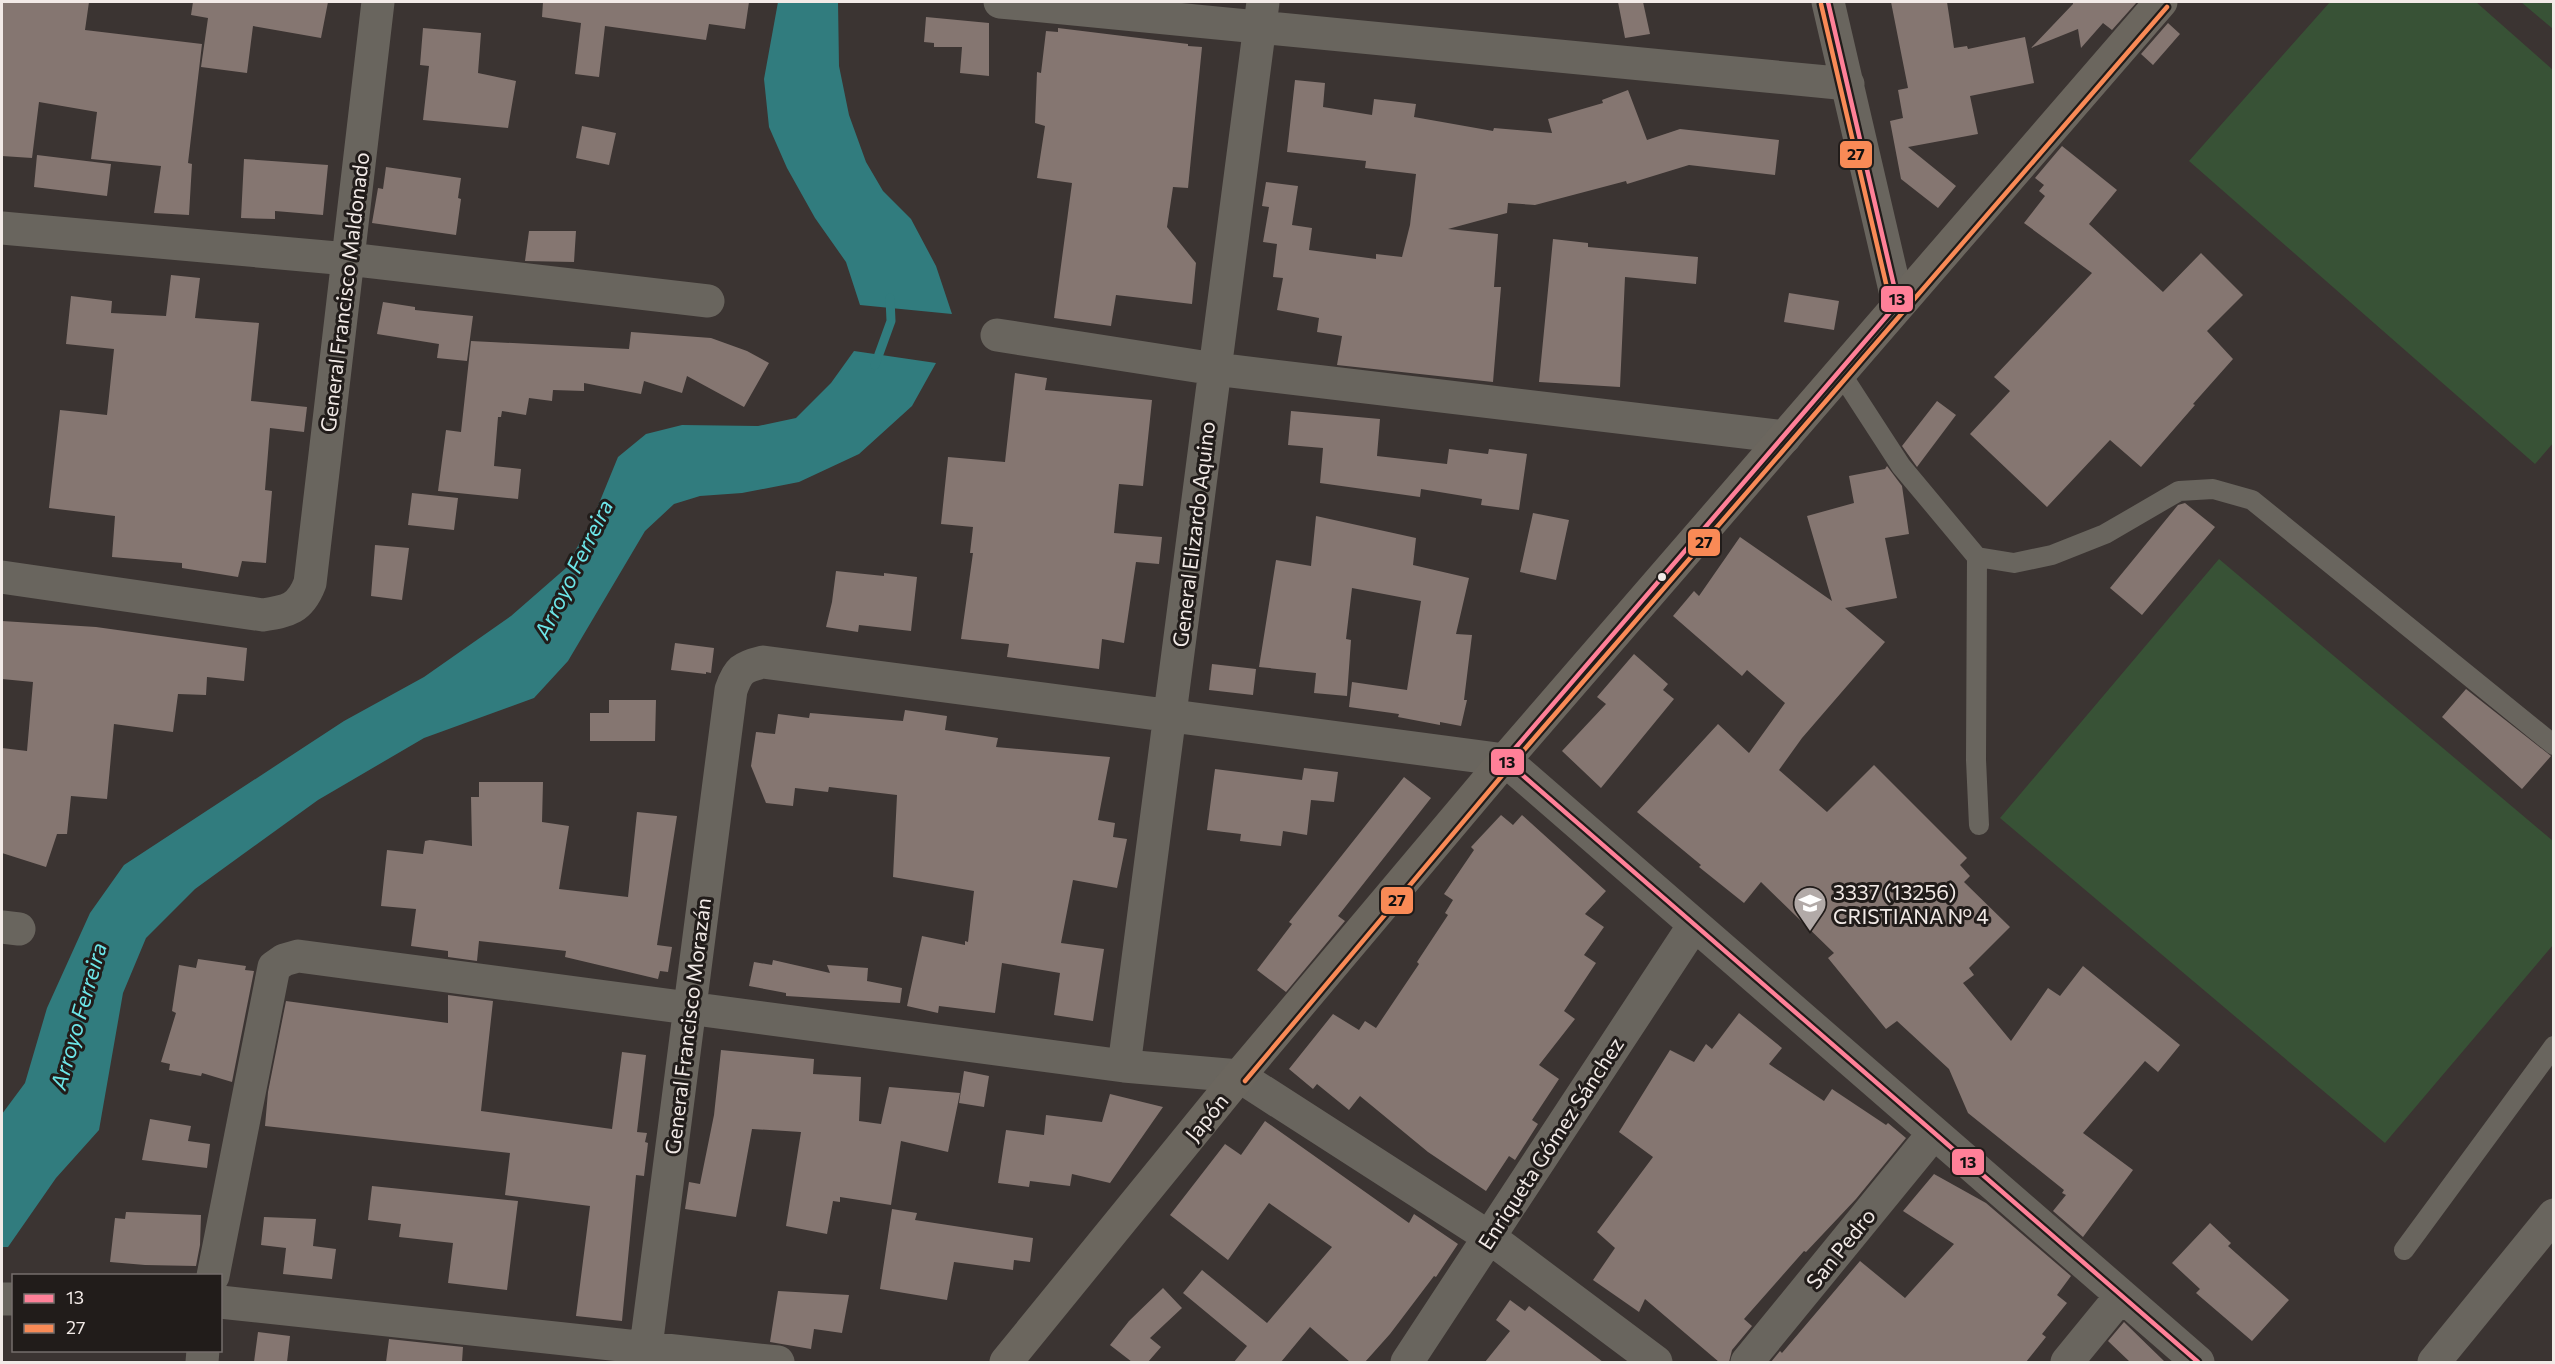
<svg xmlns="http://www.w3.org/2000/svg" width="2555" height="1364" font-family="Commissioner,sans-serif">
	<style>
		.green { fill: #385236 }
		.water { fill: #317c7e }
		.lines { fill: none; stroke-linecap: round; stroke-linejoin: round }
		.stream { stroke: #317c7e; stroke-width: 9 }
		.building { fill: #857671 }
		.lane { stroke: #69655e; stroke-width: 20 }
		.street { stroke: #69655e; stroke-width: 33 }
		.secondary { stroke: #6b665e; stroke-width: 33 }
		.bus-1-casing { stroke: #211c1a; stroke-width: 9 }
		.bus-2-casing { stroke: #211c1a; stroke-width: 9 }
		.bus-1 { stroke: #ff8098; stroke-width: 4.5 }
		.bus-2 { stroke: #f98a56; stroke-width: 4.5 }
		.bus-dot { fill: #f2eae7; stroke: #211c1a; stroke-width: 2 }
		.labels { text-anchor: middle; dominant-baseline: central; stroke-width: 6; stroke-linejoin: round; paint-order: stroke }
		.street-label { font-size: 21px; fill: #f2eae7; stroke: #211c1a }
		.poi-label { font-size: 21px; fill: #f2eae7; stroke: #211c1a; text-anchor: start }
		.water-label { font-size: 22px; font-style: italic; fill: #6de6e9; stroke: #211c1a }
		.line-badge { stroke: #211c1a; stroke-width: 2 }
		.pale-badge-label { font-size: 16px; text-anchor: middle; font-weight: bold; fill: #111 }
	</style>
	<rect width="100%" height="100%" fill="#3b3432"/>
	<path class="green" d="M2330 2H2476L2553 70 2554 442 2535 464 2189 161Z
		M2521 2H2553V29Z
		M2219 559 2553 841V945L2385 1143 2000 818Z"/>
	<path class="water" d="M778 2H838L839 66 849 115 866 162 883 191 911 219 936 266 952 314 860 305 846 262 815 218 787 168 769 127 764 79Z
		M854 351 936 363 912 406 859 454 799 482 742 493 700 496 674 504 645 531 568 661 534 698 424 738 318 800 195 889 146 938 123 993 99 1130 56 1178 8 1247H2V1114L25 1083 47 1008 90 913 124 865 344 721 424 677 511 616 566 568 593 518 618 457 646 434 682 425 758 426 796 418 831 383Z"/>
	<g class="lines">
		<path class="stream" d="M875 365 891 321 890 298"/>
	</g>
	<path class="building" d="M2 2H89L85 30 202 44 188 163 192 164 189 215 154 213 161 166 91 159 97 112 39 102 32 158 2 156Z
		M193 2H328L321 38 253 26 247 73 201 67 208 18 191 15Z
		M543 2H749L745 29 709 24 706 40 605 26 599 77 575 74 581 23 542 17Z
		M1618 2H1643L1650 34 1625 38Z
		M1891 2H1947L1954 48 1967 46 1968 49 2025 37 2034 83 1970 96 1978 134 1908 147 1956 186 1938 208 1901 179 1890 121 1903 118 1898 90 1908 88Z
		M2073 2H2137L2112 30 2103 23 2081 48 2078 29 2031 48 2073 4Z
		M926 17 989 23V76L960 73 962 47H934V43L924 42Z
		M2168 23 2180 34 2153 65 2141 54Z
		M423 28 481 33 478 73 516 81 508 128 423 120 429 66 420 65Z
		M1058 28 1188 44V46L1202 47 1188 188 1173 187 1167 227 1196 263 1192 304 1116 295 1111 326 1054 318 1072 183 1037 178 1045 126 1035 123 1037 72 1041 73 1046 31 1058 32Z
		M1295 80 1325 83 1323 107 1372 115 1374 99 1416 104 1414 117 1493 131 1494 128 1552 133 1548 119 1603 103 1602 100 1628 90 1647 140 1680 129 1779 140 1775 175 1689 165 1627 184 1626 181 1535 205 1508 203 1507 213 1448 229 1498 234 1494 287H1501L1493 382 1337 365 1342 336 1317 332 1319 318 1277 310 1283 278 1273 277 1277 244 1263 242 1269 207 1262 206 1266 182 1298 186 1292 225 1312 228 1309 250 1376 259V254L1402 257 1410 225 1416 174 1365 168 1366 161 1287 152Z
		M582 126 616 133 609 165 576 158Z
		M2062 146 2117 190 2089 224 2163 292 2201 253 2243 295 2207 331 2233 359 2193 404 2195 405 2141 467 2110 440 2047 507 1970 434 2010 391 1994 377 2092 273 2024 223 2045 196 2039 191 2044 185 2035 178Z
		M37 155 111 164 107 196 34 187Z
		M244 159 328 165 323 215 275 211V219L241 218Z
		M386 167 461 178 458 198 461 199 456 235 372 223 378 188 383 189Z
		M529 231H576L574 262 525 261Z
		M1553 239 1588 243V247L1698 257 1696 284 1625 277 1620 387 1539 382Z
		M171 275 200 278 195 318 259 323 251 401 307 407 304 432 270 428 265 490 272 491 266 563 242 561 238 577 182 568V563L112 557 115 516 49 508 60 410 107 415 114 349 66 344 71 296 112 301 111 313 166 316Z
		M1789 293 1839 301 1834 330 1784 322Z
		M383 302 415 307V310L473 316 467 361 437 358 439 344 377 334Z
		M631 332 711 338 747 351 769 363 744 407 687 376 682 393 644 381 641 394 584 383V391L553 390 552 401 529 398 526 415 502 411 501 417H498L494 466 521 469 518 499 438 491 446 430 461 432 471 341 629 349Z
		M1015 373 1047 378 1045 390 1152 400 1143 486 1119 484 1114 533 1162 537 1159 564 1136 562 1124 643 1102 639 1099 669 1007 657 1009 644 961 639 973 553H970L973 527 941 524 948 457 1005 462Z
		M1937 401 1956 415 1917 467 1902 446Z
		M1291 411 1380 419 1377 456 1447 464 1449 449 1488 454 1489 449 1527 454 1519 510 1481 505 1482 499 1421 489 1420 497 1320 483 1323 448 1288 445Z
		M1887 466 1902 486 1909 534 1885 538 1897 598 1845 608 1885 642 1802 738 1779 770 1827 812 1874 765 1967 858 1960 865 1970 876 1964 882 2010 927 1969 968 1974 975 1963 983 2011 1041 2048 988 2060 996 2083 966 2180 1045 2158 1072 2145 1061 2083 1133 2133 1170 2083 1237 2053 1211 2066 1195 2062 1193 2064 1190 1968 1113 1949 1069 1897 1021 1886 1029 1828 958 1834 953 1761 882 1744 903 1699 867 1701 865 1637 812 1718 724 1749 753 1785 703 1747 670 1742 676 1673 616 1694 591 1699 596 1740 537 1832 601 1807 516 1854 503 1849 476 1885 469Z
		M412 493 458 498 454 530 408 525Z
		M2185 503 2215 527 2142 615 2110 588 2178 505Z
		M1533 513 1569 520 1556 580 1520 572Z
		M1316 516 1416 538 1413 565 1469 578 1456 634 1472 635 1464 700H1467L1461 726 1440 722V725L1398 717 1399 714 1349 707 1352 682 1407 690 1421 601 1352 588 1346 639 1351 640 1347 696 1314 693 1316 673 1259 667 1276 560 1311 566Z
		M375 545 409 548 402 600 371 596Z
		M836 571 884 576V573L917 577 911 631 859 625 858 632 826 627 832 602Z
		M2 621 96 627 247 648 244 681 207 677 206 695 178 694 173 732 114 724 107 799 71 796 67 834H57L46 867 2 853V748L27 751 33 682 2 679Z
		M675 643 714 648 711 673 706 672V674L671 670Z
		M1634 654 1668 684 1663 690 1674 699 1601 788 1562 751 1606 704 1597 697Z
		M1212 664 1256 669 1253 695 1209 690Z
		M2466 689 2551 756 2522 789 2442 717Z
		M609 700H656L655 741H590V713H609Z
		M905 710 947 716 945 730 998 738 996 747 1110 757 1098 820 1115 823 1113 837 1127 839 1117 888 1073 880 1061 943 1104 949 1093 1021 1054 1015 1060 973 1002 963 995 1013 939 1006 938 1013 907 1006 922 936 965 945V941L968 942 974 891 893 877 897 795 829 787 828 792 795 788 793 806 766 803 751 766 756 732 775 734 778 714 809 718 810 713 903 721Z
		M1304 768 1338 772 1334 802 1311 800 1307 835 1283 831 1281 846 1240 841 1241 834 1207 830 1215 769 1302 780Z
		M1404 777 1431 798 1338 916 1345 921 1286 992 1257 970 1292 924 1289 922Z
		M479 782H543L542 822 569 826 559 889 628 897 637 812 677 816 657 945 672 947 668 972 660 971 658 979 565 957 566 951 533 947 479 941 477 961 448 957V951L411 946 416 909 381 906 387 850 423 854 425 841 430 840 472 846 471 797H479Z
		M1501 815 1513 825 1522 815 1606 891 1585 914 1604 927 1584 955 1596 963 1564 1011 1575 1019 1539 1065 1559 1079 1532 1120 1538 1124 1515 1160 1509 1156 1486 1191 1428 1152 1360 1096 1349 1110 1317 1084 1313 1089 1289 1069 1333 1014 1359 1030 1365 1021 1376 1028 1419 964 1417 962 1448 915 1445 913 1453 900 1444 894 1474 850 1471 847Z
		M198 959 246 966 245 970 254 971 232 1082 202 1073 201 1076 169 1070 170 1064 161 1062 176 1013 172 1011 179 965 196 968Z
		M773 960 830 973 827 965 868 968 867 981 902 988 900 1003 786 996V993L749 986 754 962 772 965Z
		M448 995 493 1001 481 1111 612 1129 622 1052 646 1055 637 1132 647 1133 645 1142 648 1143 644 1176 636 1175 622 1321 576 1316 590 1206 505 1195 510 1153 265 1126 268 1092 286 1001 448 1023Z
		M1739 1013 1782 1048 1769 1064 1824 1101 1832 1089 1886 1125 1888 1123 1906 1138 1856 1199 1806 1252 1804 1251 1744 1319 1752 1326 1732 1350 1729 1362H1719L1645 1299 1639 1312 1593 1280 1615 1248 1597 1232 1653 1157 1619 1132 1670 1050 1694 1062 1706 1044 1712 1049Z
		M721 1050 814 1059 813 1074 861 1077 859 1121 881 1124 889 1087 960 1093 948 1152 901 1141 891 1205 840 1197V1202L833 1201 827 1234 786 1226 801 1132 752 1129 736 1217 685 1209 689 1182 700 1184 714 1115Z
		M964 1071 989 1076 984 1107 959 1103Z
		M1110 1094 1163 1107 1110 1183 1072 1174 1070 1186 1030 1181 1029 1187 998 1183 1006 1130 1044 1135 1046 1115 1102 1122Z
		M150 1119 191 1126 188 1141 210 1144 207 1168 142 1160Z
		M1265 1121 1409 1223 1414 1214 1458 1244 1436 1277 1434 1276 1390 1334 1365 1362H1350L1310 1327 1281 1362H1234L1247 1346 1183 1293 1202 1270 1267 1323 1332 1247 1269 1203 1228 1260 1170 1215 1225 1144 1241 1155Z
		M1934 1174 1986 1203 2071 1276 2057 1295 2067 1303 2042 1334 2046 1337 2026 1362H1771L1780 1351 1782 1353 1860 1261 1905 1298 1954 1244 1903 1211Z
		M372 1186 518 1201 507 1290 448 1283 453 1243 399 1237 401 1224 368 1220Z
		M892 1209 917 1213 915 1220 1033 1238 1030 1262 1014 1260 1013 1270 954 1262 947 1300 880 1289Z
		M126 1212 201 1215 200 1245 196 1266 145 1265 110 1262 115 1218 125 1219Z
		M264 1217 316 1219 313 1246 336 1249 332 1279 283 1274 286 1248 261 1245Z
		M2210 1223 2231 1243 2228 1246 2289 1300 2252 1341 2196 1293 2200 1289 2172 1263Z
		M1163 1288 1182 1308 1150 1338 1161 1347 1148 1362H1132L1110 1345 1129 1321Z
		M778 1291 849 1295 842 1333 814 1329 811 1349 770 1342Z
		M1510 1300 1525 1311 1529 1306 1603 1362H1485L1510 1331 1496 1320Z
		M2124 1322 2126 1324 2165 1362H2130L2108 1341Z
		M258 1332 290 1336 287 1362H254Z
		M389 1339 463 1347 462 1362H386Z"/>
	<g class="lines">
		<path class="lane" d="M1840 372 1901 466 1977 557 2014 563 2052 555 2105 534 2179 491 2213 489 2252 500 2554 745
			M1977 557 1976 760 1979 825
			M2404 1250 2554 1046"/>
		<path class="street" d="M1000 2 1848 84
			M1828 2 1898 303
			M2 228 348 259 708 301
			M997 335 1215 369 1785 437
			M2 577 263 615C288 611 300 609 310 583L378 2
			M2 927 19 929
			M1124 1066 1263 2
			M213 1276 274 967 284 960 298 956 1124 1066 1239 1076 1489 1237 1656 1362
			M2 1299H14
			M220 1302 778 1362
			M202 1362 203 1350
			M644 1362 731 690C738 670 742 667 763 662L1505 760 2198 1362
			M1407 1362 1694 925
			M1747 1362 1934 1133
			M2067 1362 2121 1296
			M2434 1362 2554 1215"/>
		<path class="secondary" d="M1006 1362 1239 1076 1505 760 2161 2"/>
		<defs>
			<path id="bus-1" d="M1828 2 1898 303 1505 760 2198 1362"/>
			<path id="bus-2" d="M1821 4 1891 305
				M1245 1081 1511 765 2167 7"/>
		</defs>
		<use href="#bus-1" class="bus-1-casing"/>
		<use href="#bus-2" class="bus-2-casing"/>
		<use href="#bus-1" class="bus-1"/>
		<use href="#bus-2" class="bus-2"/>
	</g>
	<defs>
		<symbol id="school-pin" viewBox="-11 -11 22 30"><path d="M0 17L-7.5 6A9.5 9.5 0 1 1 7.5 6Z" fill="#b2aaa8" stroke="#211c1a"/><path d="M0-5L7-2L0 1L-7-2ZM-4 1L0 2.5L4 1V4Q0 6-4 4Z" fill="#fff"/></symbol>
	</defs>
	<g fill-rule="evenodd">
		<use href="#school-pin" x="1791" y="884" width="38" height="52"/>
	</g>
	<circle class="bus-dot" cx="1662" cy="577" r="5"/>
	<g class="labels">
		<g class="street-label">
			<text transform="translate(344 292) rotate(-83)">General Francisco Maldonado</text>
			<text transform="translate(1193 534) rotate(-83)">General Elizardo Aquino</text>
			<text transform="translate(687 1026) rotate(-83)">General Francisco Morazán</text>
			<text transform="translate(1206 1117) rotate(-51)">Japón</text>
			<text transform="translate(1550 1143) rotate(-57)">Enriqueta Gómez Sánchez</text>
			<text transform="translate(1840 1248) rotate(-51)">San Pedro</text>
		</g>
		<g class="poi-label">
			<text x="1833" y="891">3337 (13256)<tspan x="1833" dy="24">CRISTIANA Nº 4</tspan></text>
		</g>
		<g class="water-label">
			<text transform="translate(573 569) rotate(-64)">Arroyo Ferreira</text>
			<text transform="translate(78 1016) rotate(-74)">Arroyo Ferreira</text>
		</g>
	</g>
	<g class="line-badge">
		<rect x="1839" y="140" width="34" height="29" rx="6" fill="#f98a56"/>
		<rect x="1880" y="285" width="34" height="28" rx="6" fill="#ff8098"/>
		<rect x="1687" y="528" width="34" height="29" rx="6" fill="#f98a56"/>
		<rect x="1490" y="748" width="35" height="28" rx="6" fill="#ff8098"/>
		<rect x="1380" y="886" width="34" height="29" rx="6" fill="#f98a56"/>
		<rect x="1951" y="1148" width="34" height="28" rx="6" fill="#ff8098"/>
	</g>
	<g class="pale-badge-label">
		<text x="1856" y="160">27</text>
		<text x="1897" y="305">13</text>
		<text x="1704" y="548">27</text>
		<text x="1507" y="768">13</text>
		<text x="1397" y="906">27</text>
		<text x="1968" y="1168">13</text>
	</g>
	<rect width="2555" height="1364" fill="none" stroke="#f2eae7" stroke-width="6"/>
	<rect x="12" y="1274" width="210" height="78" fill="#211c1a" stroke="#756e6c" stroke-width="1.5"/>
	<rect x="24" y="1294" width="30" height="9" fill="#ff8098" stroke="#756e6c" stroke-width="1.5"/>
	<text x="66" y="1304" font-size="18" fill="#f2eae7">13</text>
	<rect x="24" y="1324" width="30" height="9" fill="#f98a56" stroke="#756e6c" stroke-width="1.5"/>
	<text x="66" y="1334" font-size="18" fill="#f2eae7">27</text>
</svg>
